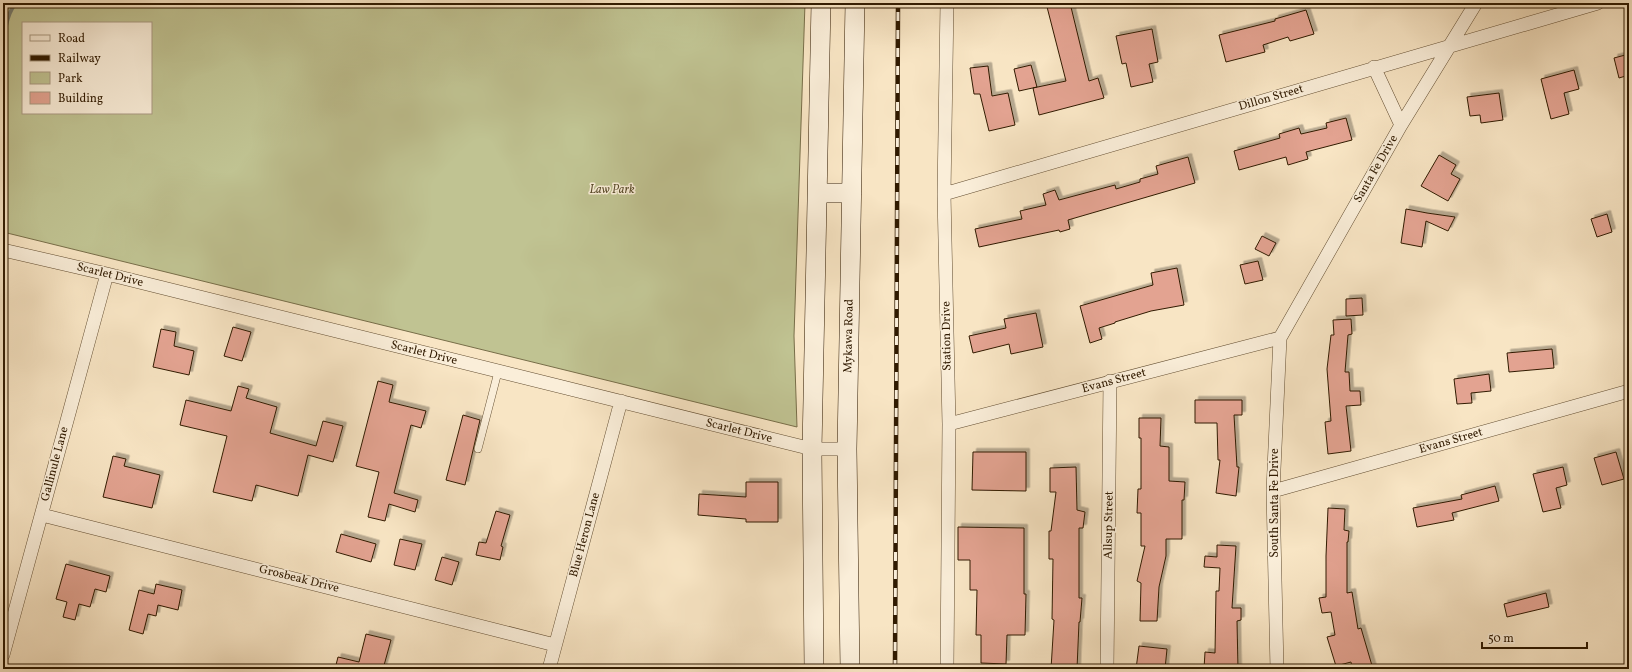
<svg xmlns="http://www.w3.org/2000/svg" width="1632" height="672" font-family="Vollkorn,serif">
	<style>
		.green { fill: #c0c392; stroke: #786e49; fill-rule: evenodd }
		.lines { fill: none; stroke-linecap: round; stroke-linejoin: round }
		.stream { stroke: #747c71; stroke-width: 4 }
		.building { fill: #e3a391; stroke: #301a00; filter: url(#shadow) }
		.lane-casing { stroke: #624d31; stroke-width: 8 }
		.street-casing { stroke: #624d31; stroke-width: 14 }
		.secondary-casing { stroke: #301a00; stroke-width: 20 }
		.lane { stroke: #faeed9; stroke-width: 7 }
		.street { stroke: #faeed9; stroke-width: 13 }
		.secondary { stroke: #faeed9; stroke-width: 19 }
		.rail-casing { stroke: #301a00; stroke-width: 4.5 }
		.rail { stroke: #faeed9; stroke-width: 3; stroke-dasharray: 9; stroke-linecap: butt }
		.labels { text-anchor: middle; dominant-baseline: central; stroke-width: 3; stroke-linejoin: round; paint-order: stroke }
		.street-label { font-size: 12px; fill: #301a00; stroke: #faeed9 }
		.park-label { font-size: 12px; font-style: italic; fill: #5b4d2c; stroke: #faeed9 }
	</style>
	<defs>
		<filter id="shadow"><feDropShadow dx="3.5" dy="-3.5" stdDeviation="0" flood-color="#0004"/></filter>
	</defs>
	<rect width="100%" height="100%" fill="#f8e5c4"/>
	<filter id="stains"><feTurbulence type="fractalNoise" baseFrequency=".005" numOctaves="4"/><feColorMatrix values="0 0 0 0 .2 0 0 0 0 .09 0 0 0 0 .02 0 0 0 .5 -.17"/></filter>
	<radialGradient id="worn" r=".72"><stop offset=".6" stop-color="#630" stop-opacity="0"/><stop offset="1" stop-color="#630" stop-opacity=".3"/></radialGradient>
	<path class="green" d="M3 3H805L794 336 797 427 3 232ZM23 23H151V113H23Z"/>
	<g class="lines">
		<path class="stream" d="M3 63C4 44 3 18 16 3"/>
	</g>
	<path class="building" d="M1046 3H1070L1089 81 1098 78 1104 98 1039 115 1033 88 1066 81Z
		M1306 10 1314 34 1290 41 1288 37 1263 45 1265 52 1226 62 1219 35 1275 21V19Z
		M1152 29 1158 62 1149 64 1153 82 1131 87 1126 63 1122 64 1116 36Z
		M1629 54V75L1619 78 1614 58Z
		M1031 65 1037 87 1019 91 1014 69Z
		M988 66 992 96 1008 93 1015 125 989 131 980 94H974L970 68Z
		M1574 70 1579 89 1564 93 1569 114 1551 119 1541 79Z
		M1499 93 1503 120 1481 123 1480 115 1470 116 1467 97Z
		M1346 118 1352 140 1306 152 1308 159 1288 165 1286 157 1239 170 1234 151 1280 138 1279 134 1299 128 1301 134 1327 128 1326 123Z
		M1439 155 1456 165 1451 174 1460 179 1448 201 1421 186Z
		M1188 157 1195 183 1068 220 1070 229 1060 232 1059 230 979 247 975 229 1022 219 1020 211 1046 205 1043 194 1055 190 1059 200 1115 185 1116 189 1140 182V179L1158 174 1156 166Z
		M1406 209 1427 213 1455 217 1448 231 1426 221 1422 247 1401 243Z
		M1607 214 1612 232 1597 237 1591 219Z
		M1262 236 1276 243 1269 256 1255 249Z
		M1258 261 1263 280 1245 284 1240 265Z
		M1177 268 1184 305 1151 311 1115 322V323L1099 328 1102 339 1090 343 1080 306 1153 285 1151 273Z
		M1362 298 1363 315 1346 316V299Z
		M1036 313 1043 347 1011 354 1009 344 973 353 969 336 1006 328 1004 319Z
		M1351 319 1352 334 1348 335 1345 372H1349L1350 391H1360L1361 405 1346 406 1351 451 1328 454 1325 422 1331 421 1327 369 1331 335H1334L1333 320Z
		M233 327 251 332 242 361 224 356Z
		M161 329 176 332 174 346 194 351 189 375 153 367Z
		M1552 349 1554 368 1509 372 1507 353Z
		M1489 374 1491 391 1471 393 1472 403 1457 404 1454 379Z
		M378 381 393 385 389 402 426 411 421 428 411 425 394 493 418 500 415 512 389 504 385 521 368 517 379 472 356 466Z
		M238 386 249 389 246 398 277 407 270 433 316 446 323 421 343 426 333 462 308 455 298 496 256 485 252 501 213 492 227 436 180 425 186 400 231 411Z
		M1195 400H1242V415H1234L1237 467H1239L1236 496 1216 493 1220 460H1218L1217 423H1195Z
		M463 415 480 420 465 485 446 480Z
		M1139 418H1161L1160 446 1169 447V481L1185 482 1184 500H1182V539H1166V556L1159 587 1157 621H1140L1141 583 1137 581 1145 546H1141V513H1137L1138 489H1141V438H1139Z
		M973 452H1026V491L972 490Z
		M1616 452 1624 479 1602 485 1594 458Z
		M113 456 126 459 124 466 160 475 152 508 103 497Z
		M1076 467 1077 510 1085 512 1083 528H1079V598H1082L1080 622H1079L1077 669H1051L1054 620 1052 619 1053 559H1049V531H1051L1056 492H1050V468Z
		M1563 467 1567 485 1556 488 1561 508 1543 512 1533 474Z
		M746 482H778V522H746V519L698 515 699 494 746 497Z
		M1495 486 1499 501 1452 513 1454 520 1417 527 1413 508 1462 499 1461 495Z
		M1328 508 1345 509 1344 530 1349 531 1348 542H1347V593L1352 592 1358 629 1361 628 1373 669H1352L1351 662 1336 666 1327 637 1335 635 1331 612 1322 613 1319 598 1326 597V556Z
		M496 511 510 515 501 546 503 547 500 560 476 555 479 542 486 543Z
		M958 527 1024 528V594H1026L1025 635H1007L1006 664 981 663V635H976L977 590H970V560H958Z
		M341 534 376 544 371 562 336 552Z
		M400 539 422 544 415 570 394 565Z
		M1217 545 1236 546 1232 608H1241V620L1237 621 1238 669H1204L1205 652 1215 653 1216 591H1219L1220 568 1204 567 1205 556 1217 557Z
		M442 557 459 562 452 585 435 580Z
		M66 564 110 576 106 592 95 589 90 607 79 604 75 620 63 617 67 602 56 599Z
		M156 584 182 590 178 610 158 605 156 616 148 614 143 634 129 630 139 590 154 594Z
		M1546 593 1549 607 1507 617 1504 604Z
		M366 634 391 640 383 669H335L338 657 359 662Z
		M1139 646 1167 649 1165 669H1136Z"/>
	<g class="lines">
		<defs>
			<path id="lane" d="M478 449 498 372"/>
			<path id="street" d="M947 3 944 194 949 424 947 669
				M1374 67 1401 125
				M944 194 1598 3
				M3 250 107 274 812 449H847
				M949 424 1280 338
				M1273 491 1629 391
				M42 515 555 645
				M3 655 107 274
				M549 669 621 401
				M1107 669 1110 381
				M1277 669 1273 491 1280 338 1401 125 1476 3"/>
			<path id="secondary" d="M818 193H852
				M814 669 812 449 821 3
				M850 669 847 449 855 3"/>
		</defs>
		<use href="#lane" class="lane-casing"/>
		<use href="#street" class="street-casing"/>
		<use href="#secondary" class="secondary-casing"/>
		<use href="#lane" class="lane"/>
		<use href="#street" class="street"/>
		<use href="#secondary" class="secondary"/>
		<defs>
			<path id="rail" d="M895 669 898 3"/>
		</defs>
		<use href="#rail" class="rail-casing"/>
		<use href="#rail" class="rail"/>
	</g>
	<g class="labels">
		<g class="street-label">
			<text transform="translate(1271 98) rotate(-16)">Dillon Street</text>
			<text transform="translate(1376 169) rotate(-60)">Santa Fe Drive</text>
			<text transform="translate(110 275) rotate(14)">Scarlet Drive</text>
			<text transform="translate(849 336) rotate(-89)">Mykawa Road</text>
			<text transform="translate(947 336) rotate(-91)">Station Drive</text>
			<text transform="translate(424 353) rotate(14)">Scarlet Drive</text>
			<text transform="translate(1114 381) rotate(-15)">Evans Street</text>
			<text transform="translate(739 431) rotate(14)">Scarlet Drive</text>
			<text transform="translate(1451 441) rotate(-16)">Evans Street</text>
			<text transform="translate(55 464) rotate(-75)">Gallinule Lane</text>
			<text transform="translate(1275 503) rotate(-90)">South Santa Fe Drive</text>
			<text transform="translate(1109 525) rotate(-89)">Allsup Street</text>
			<text transform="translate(585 535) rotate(-75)">Blue Heron Lane</text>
			<text transform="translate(299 579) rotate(14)">Grosbeak Drive</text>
		</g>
		<g class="park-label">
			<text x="612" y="190">Law Park</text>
		</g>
	</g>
	<rect width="1632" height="672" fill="none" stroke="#f8e5c4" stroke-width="16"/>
	<rect x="4" y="4" width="1624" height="664" fill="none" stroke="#301a00" stroke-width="2"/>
	<rect x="8" y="8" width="1616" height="656" fill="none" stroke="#301a00"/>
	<rect x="22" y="22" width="130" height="92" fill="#faeed9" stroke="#a99982"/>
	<rect x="30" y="35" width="20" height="6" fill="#faeed9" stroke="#a99982"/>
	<text x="58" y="42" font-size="12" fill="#301a00">Road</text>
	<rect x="30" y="55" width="20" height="6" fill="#301a00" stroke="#a99982"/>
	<text x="58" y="62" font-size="12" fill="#301a00">Railway</text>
	<rect x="30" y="72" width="20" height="12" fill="#c0c392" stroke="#a99982"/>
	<text x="58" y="82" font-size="12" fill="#301a00">Park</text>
	<rect x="30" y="92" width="20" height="12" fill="#e3a391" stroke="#a99982"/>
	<text x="58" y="102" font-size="12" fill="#301a00">Building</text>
	<path d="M1482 642v6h105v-6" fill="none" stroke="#301a00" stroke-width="2"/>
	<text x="1488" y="642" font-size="12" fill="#301a00" stroke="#faeed9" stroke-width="3" paint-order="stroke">50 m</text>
	<rect width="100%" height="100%" filter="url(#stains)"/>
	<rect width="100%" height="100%" fill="url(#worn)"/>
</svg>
